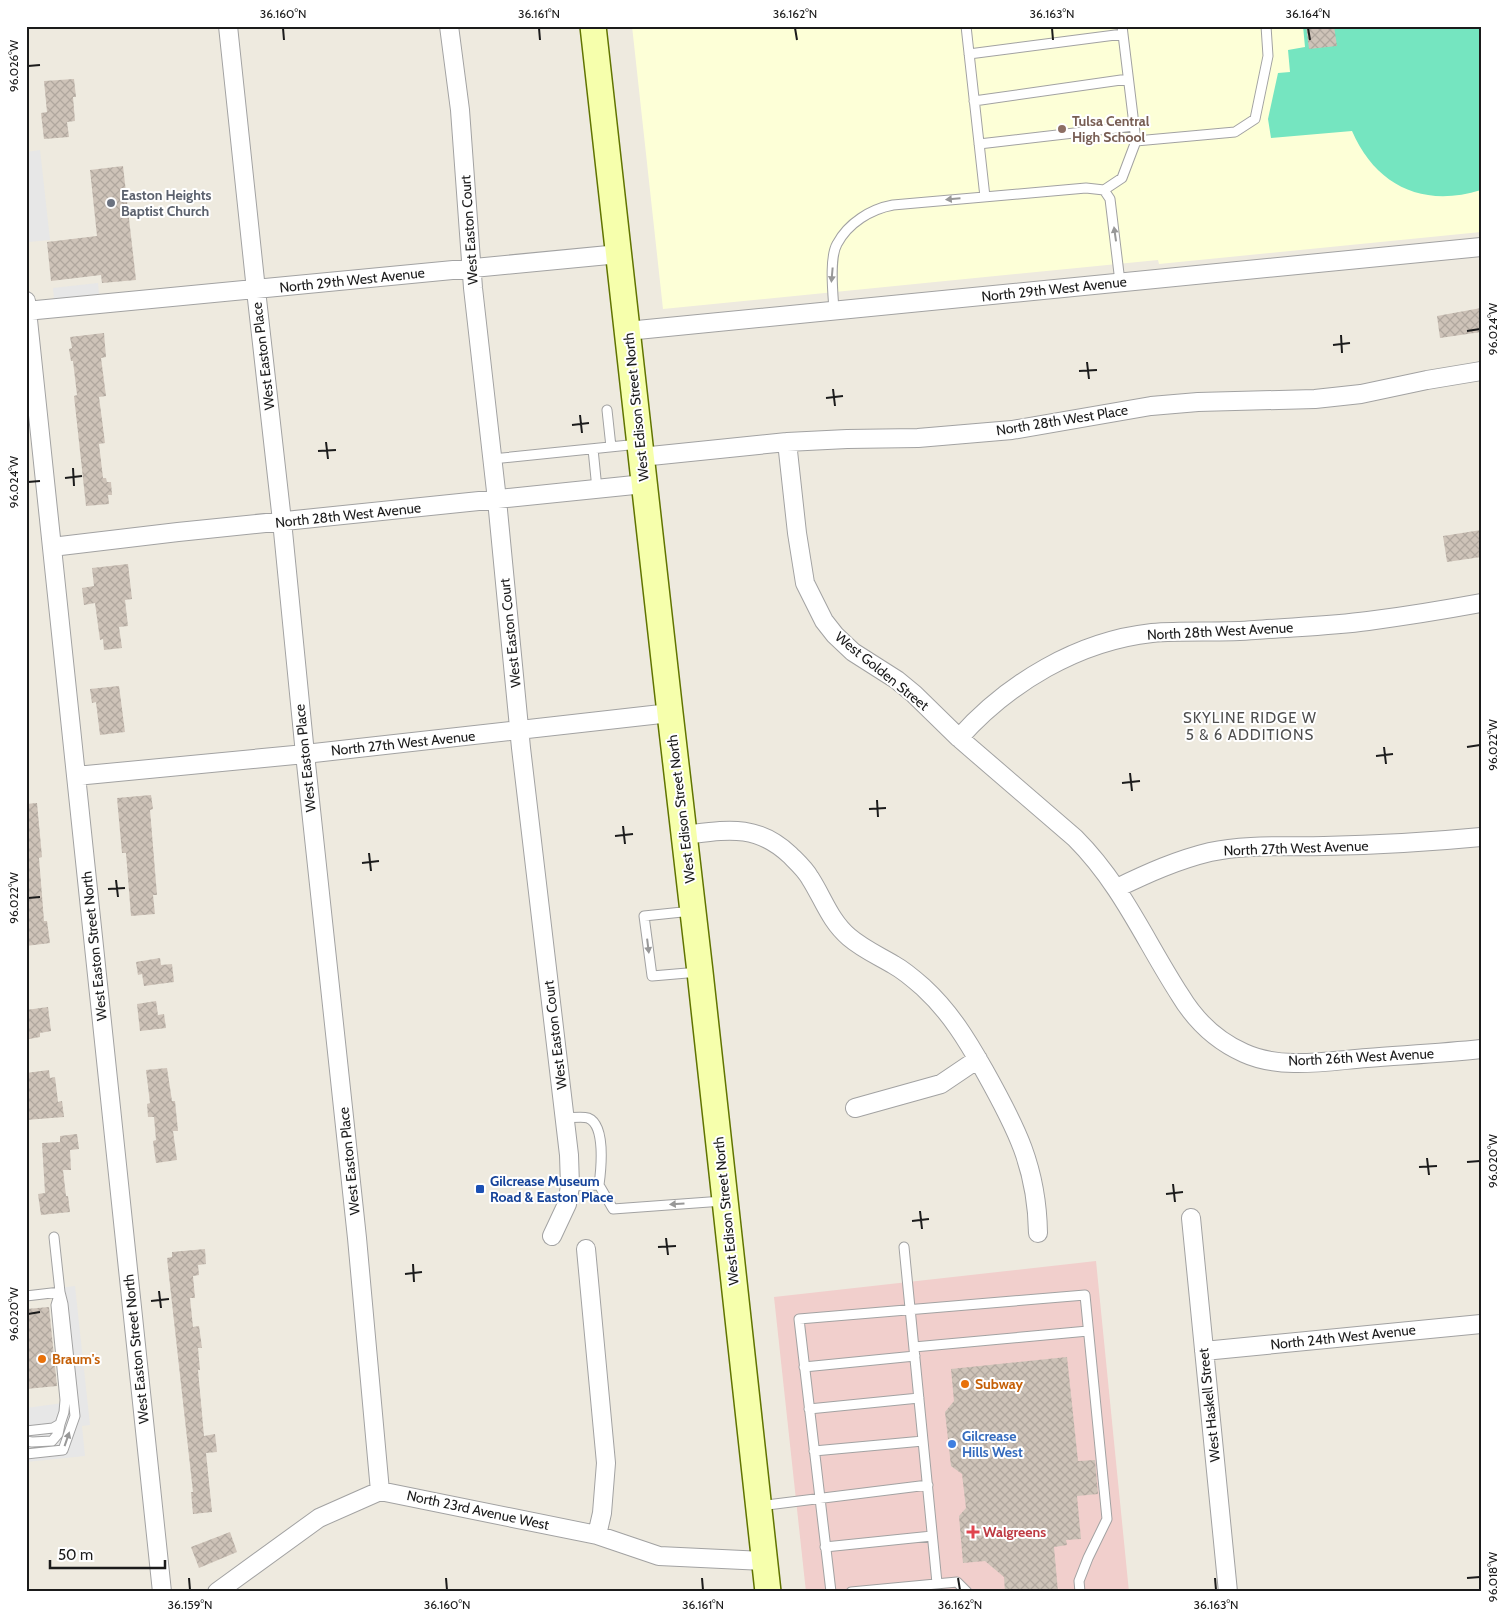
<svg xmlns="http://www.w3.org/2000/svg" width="1507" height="1618" font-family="Cabin,sans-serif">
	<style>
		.commercial { fill: #f1cfcc }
		.education { fill: #fdffd7 }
		.pitch { fill: #75e5c0 }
		.parking { fill: #e7e7e7 }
		.building { fill: url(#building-cross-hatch) }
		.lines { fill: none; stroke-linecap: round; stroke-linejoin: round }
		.service-casing { stroke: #a2a2a2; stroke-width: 11 }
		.minor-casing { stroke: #a2a2a2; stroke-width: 20 }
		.secondary-casing { stroke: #607400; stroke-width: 28 }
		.service { stroke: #fff; stroke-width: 9 }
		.minor { stroke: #fff; stroke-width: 18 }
		.secondary { stroke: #f6ffac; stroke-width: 25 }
		.oneway { fill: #989898 }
		.ticks { fill: none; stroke: #1b1b1b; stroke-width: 2 }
		.education-dot { fill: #8d6e63; stroke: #fff; stroke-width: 2 }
		.worship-dot { fill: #6b7280; stroke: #fff; stroke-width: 2 }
		.transit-dot { fill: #1a4fb4; stroke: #fff; stroke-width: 2 }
		.food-dot { fill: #e8710a; stroke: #fff; stroke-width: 2 }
		.shop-dot { fill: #3f7fe0; stroke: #fff; stroke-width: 2 }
		.health-dot { fill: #e0444e; stroke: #fff; stroke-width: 2 }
		.labels { text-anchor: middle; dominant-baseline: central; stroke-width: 4; stroke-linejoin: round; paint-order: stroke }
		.education-label { font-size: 14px; font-weight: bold; fill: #785e54; stroke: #fff; text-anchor: start }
		.worship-label { font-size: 14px; font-weight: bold; fill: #5b616d; stroke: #fff; text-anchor: start }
		.street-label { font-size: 14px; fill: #1b1b1b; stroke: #fff }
		.transit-label { font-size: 14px; font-weight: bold; fill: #164399; stroke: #fff; text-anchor: start }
		.food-label { font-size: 14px; font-weight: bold; fill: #c56008; stroke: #fff; text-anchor: start }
		.shop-label { font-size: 14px; font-weight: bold; fill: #366cbe; stroke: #fff; text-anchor: start }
		.health-label { font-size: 14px; font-weight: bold; fill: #be3a42; stroke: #fff; text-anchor: start }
		.neighbourhood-label { font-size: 15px; letter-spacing: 1px; fill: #4e4e4e; stroke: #fff }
		.neatline { fill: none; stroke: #1b1b1b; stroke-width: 2 }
		.ticks-label { font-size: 12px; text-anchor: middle; fill: #1b1b1b }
	</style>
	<defs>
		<pattern id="building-cross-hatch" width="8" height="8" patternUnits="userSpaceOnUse" patternTransform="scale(1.25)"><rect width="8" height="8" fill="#cec3b8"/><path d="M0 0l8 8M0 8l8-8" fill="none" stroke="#b0a79e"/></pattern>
	</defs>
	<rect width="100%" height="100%" fill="#eeeadf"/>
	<path class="commercial" d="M1096 1261 1129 1592H806L774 1297Z"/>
	<path class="education" d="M632 26H1481V232L1159 264 1158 260 663 309Z"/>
	<path class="pitch" d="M1303 26H1481V190C1423 208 1376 186 1352 131L1271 138 1268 119 1278 73 1290 72 1288 50 1305 47Z"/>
	<path class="parking" d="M40 150 50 240 28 242 26 226V152Z
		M98 283 99 294 54 299 53 288Z
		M75 1286 90 1425 82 1426 85 1456 26 1462V1408L63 1403 51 1289Z"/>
	<path class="building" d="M1306 26H1334L1337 46 1309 49Z
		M74 79 76 97H73L75 121 67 122 69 137 44 139 41 113 47 112 44 81Z
		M123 166 136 280 102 283 101 275 51 281 47 242 97 236 90 170Z
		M1481 308V332L1440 338 1437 316Z
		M104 333 106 357 101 358 106 396 99 397 105 443 99 444 103 478H106L107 482H111L112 495H108L109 504 86 506 74 396 77 395 73 361H71L69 349 72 348 70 337Z
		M1481 530V557L1447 562 1443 536Z
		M128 564 132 599 125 600 128 626 119 627 122 648 104 650 103 639 100 640 95 603 84 605 82 588 94 586 92 568Z
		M119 686 125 732 100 735 96 702 92 703 90 689Z
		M151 795 153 809 150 810 157 895H153L155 914 131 916 126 853H122L117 798Z
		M37 803 42 857 39 858 44 921H47L50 943 26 946V804Z
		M160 958 161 965 172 964 174 982 144 986 142 974 138 975 136 962Z
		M156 1001 158 1015 164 1014 166 1028 140 1031 137 1004Z
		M48 1007 51 1031 40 1033V1037L29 1039 26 1010Z
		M167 1068 172 1101H175L178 1131H173L177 1160 156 1163 153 1141 156 1140 154 1117H148L147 1104 150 1103 146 1070Z
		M49 1070 50 1078 55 1077 58 1102 62 1101 64 1117 26 1120V1073Z
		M77 1134 79 1149 70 1150 71 1170H63L66 1196H68L70 1212 41 1215 38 1194 45 1193 42 1143 60 1142V1136Z
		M205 1249 206 1264 198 1265 199 1275 193 1276 195 1298H190L193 1327 199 1326 202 1348H198L200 1370H198L204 1436 215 1434 217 1452 206 1453 212 1512 193 1514 191 1492H193L167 1258 172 1257V1252Z
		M49 1307 57 1386 26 1389V1309Z
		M1067 1357 1078 1461 1095 1460 1098 1494 1077 1496 1081 1539 1066 1540 1067 1545 1054 1547 1058 1592H1005L1004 1577 985 1561 963 1563 959 1516 966 1508 962 1474 951 1466 945 1412 954 1401 951 1369Z
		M230 1532 237 1552 199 1568 191 1547Z"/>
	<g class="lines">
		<defs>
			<path id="service" d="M966 26 985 197
				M969 54 1123 34
				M974 101 1128 79
				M1136 141 1235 132 1255 119 1268 56 1266 26
				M979 144 1134 126
				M1104 190 1122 178 1136 141 1122 26
				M834 310C833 294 829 258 837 244 848 223 871 209 893 205L1086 188 1104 190 1110 199 1120 282
				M607 410 611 447
				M593 449 597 489
				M492 459 639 444
				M692 911 644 916 652 976 699 972
				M564 1118C571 1118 582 1116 588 1118 606 1125 601 1170 599 1185
				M570 1186 599 1185 613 1209 723 1201
				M904 1247 937 1583
				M26 1296 60 1292
				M914 1347 1088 1331
				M804 1367 915 1356
				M809 1409 919 1398
				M26 1431 53 1428 60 1424 64 1412 65 1400 56 1305 60 1292
				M26 1441 32 1442 52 1441 58 1434 60 1424
				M814 1451 923 1441
				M26 1454 63 1450 75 1416 63 1304 60 1292 54 1237
				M759 1506 928 1485
				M825 1547 932 1536
				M831 1592 799 1319 1085 1295 1107 1519 1088 1558 1079 1581 1080 1592
				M851 1592 957 1582 967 1592"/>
			<path id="minor" d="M228 26 256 290 282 521 305 754 357 1238 380 1491
				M449 26 460 110 473 288 497 500 521 748 569 1155 570 1186 567 1204 552 1236
				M26 301 162 1592
				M26 311 619 254
				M627 331 1481 247
				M787 442 797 533 805 583 824 621 835 635 853 652 897 680 914 694 959 738 1075 838C1122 885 1145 941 1180 995 1195 1020 1217 1041 1244 1053 1281 1070 1328 1061 1367 1058 1405 1055 1443 1053 1481 1049
				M641 457 787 442 847 439 918 438 1012 430 1151 406 1198 402 1315 399 1361 394 1427 380 1481 371
				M52 547 178 532 644 484
				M959 738C1008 683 1078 641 1152 633 1186 630 1220 633 1255 630 1292 627 1331 626 1368 621 1406 616 1443 610 1481 603
				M76 776 305 754 670 713
				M684 835C726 830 756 823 790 855 797 862 805 869 810 878 823 898 830 921 849 937 863 949 879 956 894 965 905 971 915 980 924 988 950 1012 967 1040 984 1070 1016 1127 1037 1167 1038 1233
				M1117 888C1148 873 1177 860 1210 852 1246 844 1287 847 1324 846 1377 845 1429 842 1481 837
				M855 1108 941 1084 978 1059
				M1191 1218 1228 1592
				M586 1249 606 1463 602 1513 597 1535
				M1204 1351 1481 1324
				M217 1592 319 1518 380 1491 597 1535 659 1556 764 1561"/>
			<path id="secondary" d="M593 26 670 713 700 972 768 1592"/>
		</defs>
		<use href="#service" class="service-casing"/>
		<use href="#minor" class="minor-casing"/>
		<use href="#secondary" class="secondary-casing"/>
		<use href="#service" class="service"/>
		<use href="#minor" class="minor"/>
		<use href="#secondary" class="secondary"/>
	</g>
	<defs><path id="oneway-solid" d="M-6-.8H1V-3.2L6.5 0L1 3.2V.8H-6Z" transform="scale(1.25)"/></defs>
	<g class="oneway">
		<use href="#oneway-solid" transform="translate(953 199) rotate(175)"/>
		<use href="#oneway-solid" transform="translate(1115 234) rotate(-98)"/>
		<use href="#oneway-solid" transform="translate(832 275) rotate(95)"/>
		<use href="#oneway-solid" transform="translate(648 946) rotate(83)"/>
		<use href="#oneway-solid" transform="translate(677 1204) rotate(176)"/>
		<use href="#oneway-solid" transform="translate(67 1439) rotate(-71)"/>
	</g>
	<path class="ticks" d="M283 28 284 40M539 28 540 40M795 28 797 40M1052 28 1053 40M1308 28 1310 40M28 66 40 65M1467 331 1480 329M1341 335 1342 353M1333 345 1350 343M1087 362 1089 379M1079 371 1097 370M833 389 835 406M826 398 843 396M580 415 582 433M572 425 589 423M326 442 328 459M318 451 336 450M73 468 74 486M65 478 82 476M28 482 40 481M1384 747 1386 764M1467 747 1480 745M1376 756 1393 754M1130 773 1132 791M1122 783 1140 781M877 800 878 817M869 809 886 808M623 826 625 844M615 836 633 834M369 853 371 871M362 863 379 861M116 880 118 897M108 889 125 888M28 898 40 897M1427 1158 1429 1175M1467 1162 1480 1161M1419 1167 1437 1166M1173 1184 1175 1202M1166 1194 1183 1192M920 1211 922 1229M912 1221 929 1219M666 1238 668 1255M658 1247 676 1246M413 1264 414 1282M405 1274 422 1272M159 1291 161 1308M151 1301 169 1299M28 1314 40 1312M189 1578 190 1590M446 1578 447 1590M702 1578 703 1590M958 1578 960 1590M1215 1578 1216 1590M1467 1578 1480 1577"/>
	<circle class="education-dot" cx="1062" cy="129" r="5"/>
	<circle class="worship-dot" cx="111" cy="203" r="5"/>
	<rect class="transit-dot" x="475" y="1184" width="10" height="10" rx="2.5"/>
	<g class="food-dot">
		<circle cx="42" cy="1359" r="5"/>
		<circle cx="965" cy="1384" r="5"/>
	</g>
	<circle class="shop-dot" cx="952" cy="1444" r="5"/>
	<path class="health-dot" d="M970.5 1524.5h5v5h5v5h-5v5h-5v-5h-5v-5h5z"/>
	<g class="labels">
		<g class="education-label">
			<text x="1072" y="121">Tulsa Central<tspan x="1072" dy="16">High School</tspan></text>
		</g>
		<g class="worship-label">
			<text x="121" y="195">Easton Heights<tspan x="121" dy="16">Baptist Church</tspan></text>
		</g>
		<g class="street-label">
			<text transform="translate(469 230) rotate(-94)">West Easton Court</text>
			<text transform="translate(352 280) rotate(-6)">North 29th West Avenue</text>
			<text transform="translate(1054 289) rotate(-6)">North 29th West Avenue</text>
			<text transform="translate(263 356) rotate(-97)">West Easton Place</text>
			<text transform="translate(636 407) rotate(-96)">West Edison Street North</text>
			<text transform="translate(1062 420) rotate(-9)">North 28th West Place</text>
			<text transform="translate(348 515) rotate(-6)">North 28th West Avenue</text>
			<text transform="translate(1220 631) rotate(-3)">North 28th West Avenue</text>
			<text transform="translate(510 633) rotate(-96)">West Easton Court</text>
			<text transform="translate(882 671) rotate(39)">West Golden Street</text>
			<text transform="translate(403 743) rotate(-6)">North 27th West Avenue</text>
			<text transform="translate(305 758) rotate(-96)">West Easton Place</text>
			<text transform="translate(681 809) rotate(-97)">West Edison Street North</text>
			<text transform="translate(1296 848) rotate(-2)">North 27th West Avenue</text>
			<text transform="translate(94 946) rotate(-96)">West Easton Street North</text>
			<text transform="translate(555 1035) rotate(-97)">West Easton Court</text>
			<text transform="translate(1361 1057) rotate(-3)">North 26th West Avenue</text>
			<text transform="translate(349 1161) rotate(-96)">West Easton Place</text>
			<text transform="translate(726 1211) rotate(-96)">West Edison Street North</text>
			<text transform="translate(1343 1337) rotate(-6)">North 24th West Avenue</text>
			<text transform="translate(136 1349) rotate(-96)">West Easton Street North</text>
			<text transform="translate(1209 1405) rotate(-96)">West Haskell Street</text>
			<text transform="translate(478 1510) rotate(12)">North 23rd Avenue West</text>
		</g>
		<g class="transit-label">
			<text x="490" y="1181">Gilcrease Museum<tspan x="490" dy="16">Road &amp; Easton Place</tspan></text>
		</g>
		<g class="food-label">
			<text x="52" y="1359">Braum's</text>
			<text x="975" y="1384">Subway</text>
		</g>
		<g class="shop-label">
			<text x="962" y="1436">Gilcrease<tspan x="962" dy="16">Hills West</tspan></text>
		</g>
		<g class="health-label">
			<text x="983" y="1532">Walgreens</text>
		</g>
		<g class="neighbourhood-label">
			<text x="1250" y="718">SKYLINE RIDGE W<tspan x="1250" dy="17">5 &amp; 6 ADDITIONS</tspan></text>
		</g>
	</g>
	<rect width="1507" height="1618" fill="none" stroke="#ffffff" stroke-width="55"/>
	<path d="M50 1560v8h115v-8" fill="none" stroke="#1b1b1b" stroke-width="2.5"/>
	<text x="58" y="1560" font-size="15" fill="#1b1b1b" stroke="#ffffff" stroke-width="4" paint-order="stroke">50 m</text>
	<rect x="28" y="28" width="1452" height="1562" class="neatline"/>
	<g class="ticks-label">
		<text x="283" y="18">36.160°N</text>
		<text x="539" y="18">36.161°N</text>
		<text x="795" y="18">36.162°N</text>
		<text x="1052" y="18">36.163°N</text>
		<text x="1308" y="18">36.164°N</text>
		<text transform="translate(14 66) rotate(-90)" y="4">96.026°W</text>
		<text transform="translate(1493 329) rotate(-90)" y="4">96.024°W</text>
		<text transform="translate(14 482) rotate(-90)" y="4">96.024°W</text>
		<text transform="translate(1493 745) rotate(-90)" y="4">96.022°W</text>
		<text transform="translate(14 898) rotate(-90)" y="4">96.022°W</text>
		<text transform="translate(1493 1161) rotate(-90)" y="4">96.020°W</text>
		<text transform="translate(14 1314) rotate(-90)" y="4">96.020°W</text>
		<text transform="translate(1493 1577) rotate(-90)" y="4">96.018°W</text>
		<text x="190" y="1609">36.159°N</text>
		<text x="447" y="1609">36.160°N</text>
		<text x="703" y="1609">36.161°N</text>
		<text x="960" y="1609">36.162°N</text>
		<text x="1216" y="1609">36.163°N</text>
	</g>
</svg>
